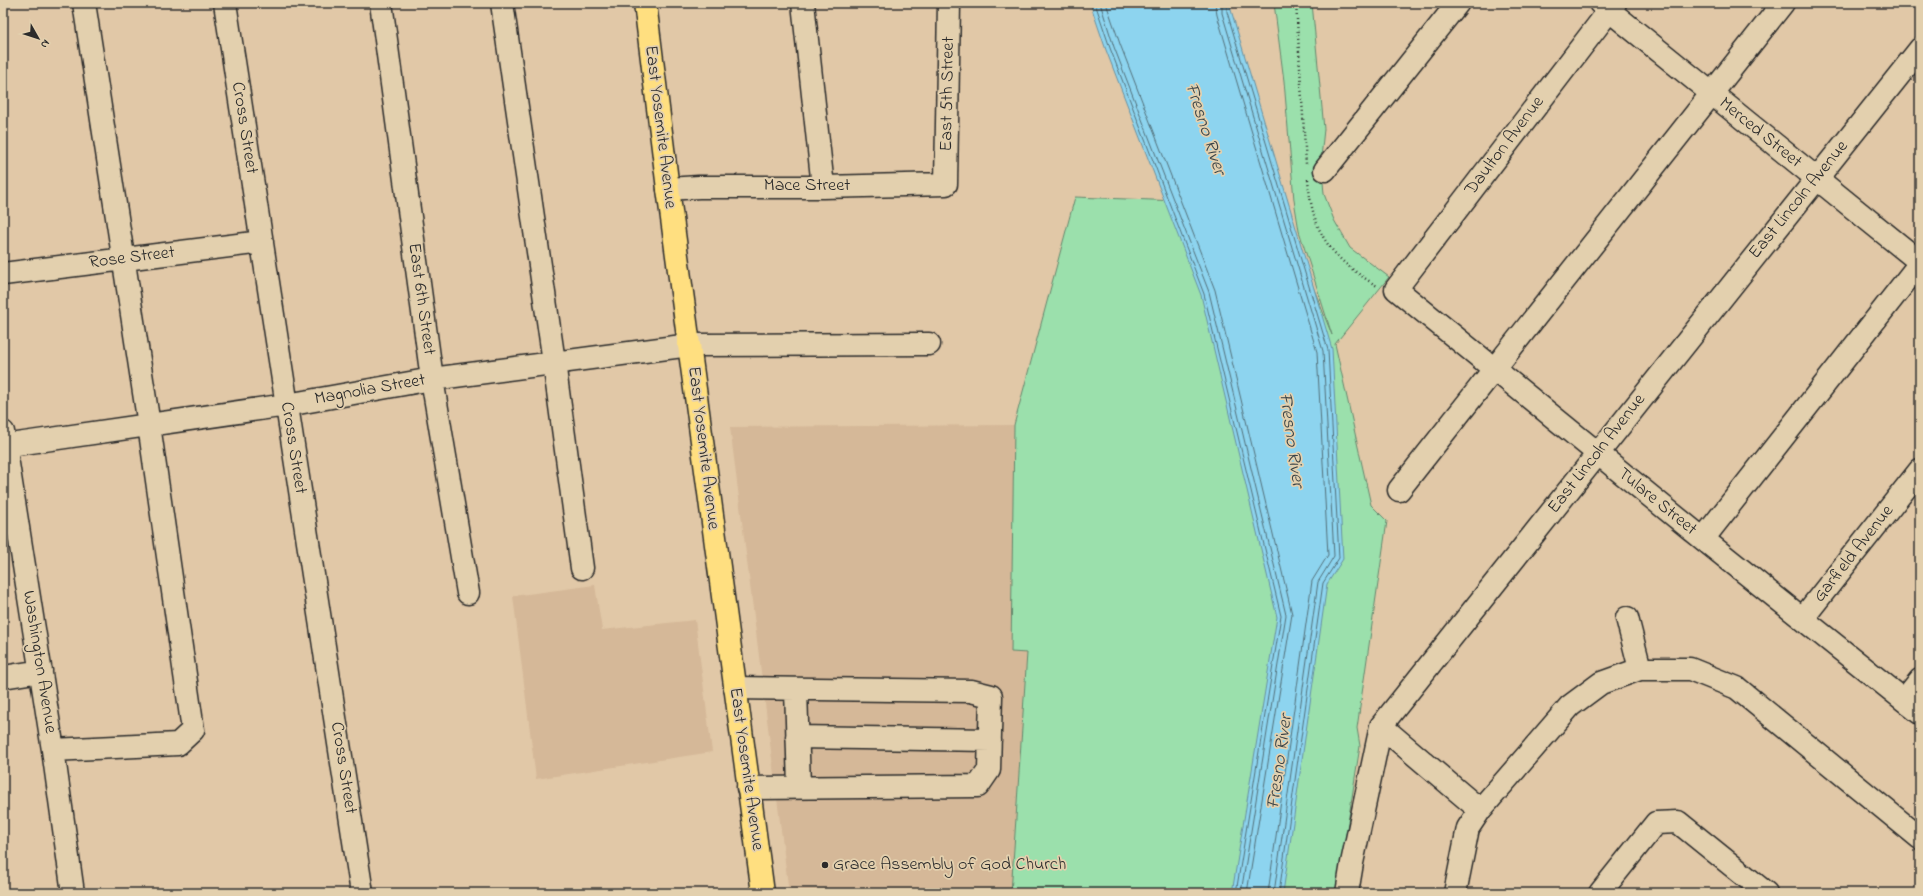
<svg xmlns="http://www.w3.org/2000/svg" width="1923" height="896" font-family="'Indie Flower',sans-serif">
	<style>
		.built { fill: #d5b898 }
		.green { fill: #9be0ac; stroke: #63866c }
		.water { fill: #8dd4ef; stroke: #6690a1 }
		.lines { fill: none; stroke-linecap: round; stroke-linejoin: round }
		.shore { stroke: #526f79; stroke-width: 1 }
		.minor-casing { stroke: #2b2b2b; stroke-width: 25 }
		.major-casing { stroke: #2b2b2b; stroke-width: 25 }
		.path { stroke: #2b2b2b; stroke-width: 2.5; stroke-dasharray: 1 3; stroke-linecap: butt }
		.minor { stroke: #e3d0ae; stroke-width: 22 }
		.major { stroke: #ffdf80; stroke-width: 22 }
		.poi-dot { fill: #2b2b2b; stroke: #e3d0ae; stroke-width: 1.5 }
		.labels { text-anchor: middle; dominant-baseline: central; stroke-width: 3.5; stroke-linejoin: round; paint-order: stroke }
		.street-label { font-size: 18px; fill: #2b2b2b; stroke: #e3d0ae }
		.poi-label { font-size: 18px; fill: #2b2b2b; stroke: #e3d0ae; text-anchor: start }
		.water-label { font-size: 19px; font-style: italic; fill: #3a4448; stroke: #e3d0ae }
	</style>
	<rect width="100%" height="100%" fill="#e1c8a7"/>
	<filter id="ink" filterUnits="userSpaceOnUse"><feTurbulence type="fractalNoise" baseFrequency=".025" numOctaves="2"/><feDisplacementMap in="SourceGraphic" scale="8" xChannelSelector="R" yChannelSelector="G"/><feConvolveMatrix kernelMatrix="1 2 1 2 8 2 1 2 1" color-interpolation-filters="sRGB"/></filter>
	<g filter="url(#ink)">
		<path class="built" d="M1014 425 1011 652 1027 653 1011 893H789L730 427Z
			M595 585 602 630 695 620 712 752 536 779 513 596Z"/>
		<path class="green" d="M1274 3H1312L1324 129 1321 158 1324 194 1334 220 1350 248 1389 277 1335 344 1371 505 1387 521 1357 728 1360 746 1337 893H1011L1027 653 1011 652 1014 425 1075 197 1281 205 1332 335 1299 231 1294 200 1284 81Z"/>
		<path class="water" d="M1090 3H1230L1231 10 1332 349 1343 559 1327 584 1283 893H1232L1277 617 1201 295 1106 50Z"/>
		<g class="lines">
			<path class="shore" d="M1095 3 1110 48 1204 294 1281 616 1236 893
				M1100 3 1114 47 1209 292 1286 615 1241 893
				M1106 3 1120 44 1215 290 1292 614 1247 893
				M1215 3 1217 15 1317 352 1328 555 1312 581 1268 893
				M1222 3V13L1323 351 1334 556 1318 582 1274 893
				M1227 3V12L1328 350 1339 558 1323 583 1279 893"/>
			<defs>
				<path id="minor" d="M225 3 362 893
					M381 3 432 379 468 593
					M502 3 554 362 582 568
					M803 3 823 187
					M1600 3 1920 262
					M1615 3 1396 289 1703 539 1920 713
					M1325 170 1458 3
					M668 189 699 187H823L946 184 949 3
					M3 274 262 242
					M3 432 53 750 73 893
					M3 446 287 405 432 379 690 345 929 344
					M1399 490 1783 3
					M1703 539 1920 263
					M1627 618 1640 669
					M1803 618 1920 470
					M3 677 41 671
					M735 688 971 691 991 696 989 770 978 786 748 788
					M796 689 799 787
					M1904 700 1920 680
					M1381 726 1480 810
					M797 737 990 740
					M53 750 178 744 193 730 149 425 84 3
					M1347 893 1352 863 1381 726 1920 49
					M1455 893 1468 828 1480 810 1570 706 1601 683 1640 669H1690L1737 688 1920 838
					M1600 893 1656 823 1678 822 1766 893"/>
				<path id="major" d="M645 3 668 189 763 893"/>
			</defs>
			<use href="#minor" class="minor-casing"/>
			<use href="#major" class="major-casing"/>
			<path class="path" d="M1296 3 1306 164
				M1308 179C1312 234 1331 258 1377 286"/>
			<use href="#minor" class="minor"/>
			<use href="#major" class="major"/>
		</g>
	</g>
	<circle class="poi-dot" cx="825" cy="865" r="4"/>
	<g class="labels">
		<g class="street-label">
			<text transform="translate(948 94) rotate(-89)">East 5th Street</text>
			<text transform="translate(660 127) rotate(83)">East Yosemite Avenue</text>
			<text transform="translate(244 128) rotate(81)">Cross Street</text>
			<text transform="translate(1760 133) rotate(39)">Merced Street</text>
			<text transform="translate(1505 146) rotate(-53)">Daulton Avenue</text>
			<text x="807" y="186">Mace Street</text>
			<text transform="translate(1799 200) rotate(-51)">East Lincoln Avenue</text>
			<text transform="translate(132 258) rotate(-7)">Rose Street</text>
			<text transform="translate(421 299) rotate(82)">East 6th Street</text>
			<text transform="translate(370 390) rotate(-10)">Magnolia Street</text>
			<text transform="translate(293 448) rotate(81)">Cross Street</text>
			<text transform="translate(703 448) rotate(83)">East Yosemite Avenue</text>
			<text transform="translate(1597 454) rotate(-52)">East Lincoln Avenue</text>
			<text transform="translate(1657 502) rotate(39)">Tulare Street</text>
			<text transform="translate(1854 554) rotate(-52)">Garfield Avenue</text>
			<text transform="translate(39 662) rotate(81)">Washington Avenue</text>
			<text transform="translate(343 768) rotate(81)">Cross Street</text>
			<text transform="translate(746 769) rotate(82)">East Yosemite Avenue</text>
		</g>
		<g class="poi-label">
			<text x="833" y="865">Grace Assembly of God Church</text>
		</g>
		<g class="water-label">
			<text transform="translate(1205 129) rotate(72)">Fresno River</text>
			<text transform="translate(1291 440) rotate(82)">Fresno River</text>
			<text transform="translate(1280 762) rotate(-82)">Fresno River</text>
		</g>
	</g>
	<rect width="1923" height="896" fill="none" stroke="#e3d0ae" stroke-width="16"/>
	<rect x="8" y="8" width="1907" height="880" fill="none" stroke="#2b2b2b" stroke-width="1.5" filter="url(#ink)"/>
	<g transform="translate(38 38) rotate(129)" stroke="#e3d0ae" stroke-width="3" paint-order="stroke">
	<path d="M0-3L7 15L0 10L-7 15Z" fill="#2b2b2b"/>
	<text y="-6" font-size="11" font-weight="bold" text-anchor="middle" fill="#2b2b2b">N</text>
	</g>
</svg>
